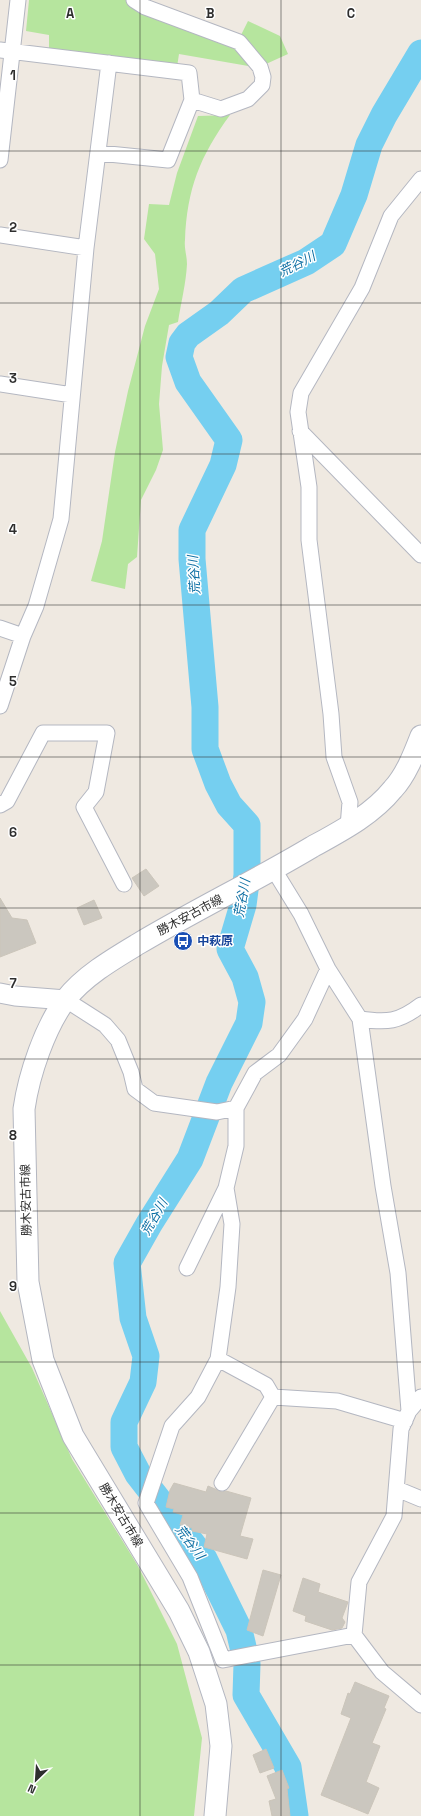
<svg xmlns="http://www.w3.org/2000/svg" width="421" height="1816" font-family="'Space Grotesk','Noto Sans JP',sans-serif">
	<style>
		.green { fill: #b6e59e }
		.lines { fill: none; stroke-linecap: round; stroke-linejoin: round }
		.river { stroke: #75cff0; stroke-width: 27 }
		.building { fill: #cbc7bf; stroke: #cbc5ba }
		.minor-casing { stroke: #b4b7c1; stroke-width: 17 }
		.tertiary-casing { stroke: #b4b7c1; stroke-width: 21 }
		.secondary-casing { stroke: #b4b7c1; stroke-width: 23 }
		.minor { stroke: #fff; stroke-width: 15 }
		.tertiary { stroke: #fff; stroke-width: 19 }
		.secondary { stroke: #fff; stroke-width: 21 }
		.grid { fill: none; stroke: #2e2e2e; stroke-width: 1; stroke-opacity: 0.55 }
		.labels { text-anchor: middle; dominant-baseline: central; stroke-width: 3; stroke-linejoin: round; paint-order: stroke }
		.street-label { font-size: 12px; fill: #2e2e2e; stroke: #fff }
		.transit-label { font-size: 12px; font-weight: bold; fill: #164399; stroke: #fff; text-anchor: start }
		.water-label { font-size: 13px; font-style: italic; fill: #0d6fa3; stroke: #fff }
		.grid-label { font-size: 13px; text-anchor: middle; font-weight: bold; fill: #2e2e2e; stroke: #fff; stroke-width: 3; stroke-linejoin: round; paint-order: stroke }
	</style>
	<rect width="100%" height="100%" fill="#efe9e1"/>
	<path class="green" d="M29 0H126L236 47 254 67 179 54 177 67 49 52V35L26 31Z
		M248 21 280 36 288 54 266 64 241 35Z
		M230 115C200 156 187 189 185 240 184 248 187 256 187 264 186 283 181 303 178 322L169 325 162 366 159 404 163 450 156 470 141 500 137 557 128 564 125 589 91 581 102 541 115 452 128 391 145 326 159 289 155 254 144 239 149 204 169 205 177 173 198 116Z
		M0 1311 32 1368 72 1459 138 1566 177 1644 202 1738 194 1816H0Z"/>
	<g class="lines">
		<path class="river" d="M295 1816 288 1767 246 1695 247 1664 239 1630 204 1559 138 1474 124 1447V1422L143 1382 146 1356 133 1318 127 1263 149 1224 190 1159 219 1083 249 1023 252 1002 245 977 230 949 243 905 247 875V825L229 805 218 784 205 749V707L192 559V530L223 465 229 440 188 382 179 357 182 343 188 335 219 313 243 290 306 262 333 244 354 195 369 145 384 115 421 53"/>
	</g>
	<path class="building" d="M146 869 159 886 144 896 132 878Z
		M0 898 12 918 27 920 36 943 0 957Z
		M94 900 102 918 84 925 77 908Z
		M174 1483 206 1492 208 1486 222 1492 226 1491 251 1498 240 1536 253 1539 247 1559 204 1547 207 1534 192 1531V1528L180 1525 183 1515 173 1512 174 1509 166 1507 170 1490Z
		M263 1570 281 1575 263 1636 247 1630Z
		M303 1578 320 1584 318 1592 348 1602 342 1618 345 1622 342 1628 332 1630 305 1621 306 1616 293 1611Z
		M355 1682 389 1696 384 1708 386 1709 372 1743 380 1746 366 1782 379 1788 368 1814 321 1795 351 1718 341 1714 348 1693 350 1694Z
		M266 1749 274 1768 260 1773 253 1755Z
		M282 1770 289 1788 287 1789 290 1816H272L269 1801 276 1799 267 1776Z"/>
	<g class="lines">
		<defs>
			<path id="minor" d="M0 50 189 73 192 100 221 109 248 99 262 85 263 77 260 67 239 42 145 7 134 0
				M99 153 168 160 192 100
				M0 160 18 0
				M0 235 86 248
				M0 384 72 395
				M300 431 421 555
				M0 628 23 636
				M0 706 23 636 36 606 61 519 86 248 109 63
				M0 805 7 801 43 733H107L96 792 84 807 124 884
				M348 827 350 802 334 757 331 714 309 540V487L298 412 301 393 362 288 391 216 421 179
				M274 870 301 914 328 969 360 1019 383 1186 398 1273 409 1411
				M328 969 305 1019 279 1055 255 1073 236 1108V1146L226 1188 232 1224 228 1287 218 1359 198 1397 172 1426 146 1503 190 1577 223 1660 354 1635
				M66 1000 105 1025 118 1040 131 1072 135 1089 154 1103 217 1112 236 1108
				M360 1019C387 1023 399 1022 421 1005
				M187 1268 226 1188
				M218 1359 266 1385 273 1397 337 1401 405 1421
				M421 1397 409 1411 401 1429 394 1516 359 1582 354 1635 382 1672 421 1705
				M222 1483 273 1397
				M397 1489 421 1499"/>
			<path id="tertiary" d="M0 993 15 996 66 1000"/>
			<path id="secondary" d="M215 1816 221 1746 216 1704 199 1652 179 1611 73 1436 43 1360 28 1282 24 1109C29 1074 45 1027 66 999 84 976 113 959 138 944 195 910 255 881 312 847 341 831 372 815 393 789 406 775 414 754 421 736"/>
		</defs>
		<use href="#minor" class="minor-casing"/>
		<use href="#tertiary" class="tertiary-casing"/>
		<use href="#secondary" class="secondary-casing"/>
		<use href="#minor" class="minor"/>
		<use href="#tertiary" class="tertiary"/>
		<use href="#secondary" class="secondary"/>
	</g>
	<path class="grid" d="M140 0V1816M281 0V1816M0 151H421M0 303H421M0 454H421M0 605H421M0 757H421M0 908H421M0 1059H421M0 1211H421M0 1362H421M0 1513H421M0 1665H421"/>
	<defs>
		<symbol id="bus-disc" viewBox="-11 -11 22 22"><circle r="9.5" fill="#1a4fb4" stroke="#fff"/><path d="M-5-6H5V4H4V6H2V4H-2V6H-4V4H-5ZM-3.5-4V0h7V-4ZM-3.5 1.2v1.5H-2V1.2ZM2 1.2v1.5H3.5V1.2Z" fill="#fff"/></symbol>
	</defs>
	<g fill-rule="evenodd">
		<use href="#bus-disc" x="172" y="930" width="22" height="22"/>
	</g>
	<g class="labels">
		<g class="street-label">
			<text transform="translate(190 915) rotate(-28)">勝木安古市線</text>
			<text transform="translate(26 1200) rotate(-91)">勝木安古市線</text>
			<text transform="translate(121 1515) rotate(59)">勝木安古市線</text>
		</g>
		<g class="transit-label">
			<text x="197" y="941">中萩原</text>
		</g>
		<g class="water-label">
			<text transform="translate(297 264) rotate(-27)">荒谷川</text>
			<text transform="translate(194 575) rotate(-94)">荒谷川</text>
			<text transform="translate(242 898) rotate(-80)">荒谷川</text>
			<text transform="translate(154 1217) rotate(-60)">荒谷川</text>
			<text transform="translate(190 1542) rotate(53)">荒谷川</text>
		</g>
	</g>
	<g class="grid-label">
		<text x="70" y="18">A</text>
		<text x="210" y="18">B</text>
		<text x="351" y="18">C</text>
		<text x="13" y="80">1</text>
		<text x="13" y="232">2</text>
		<text x="13" y="383">3</text>
		<text x="13" y="534">4</text>
		<text x="13" y="686">5</text>
		<text x="13" y="837">6</text>
		<text x="13" y="988">7</text>
		<text x="13" y="1140">8</text>
		<text x="13" y="1291">9</text>
	</g>
	<g transform="translate(36 1780) rotate(205)" stroke="#ffffff" stroke-width="3" paint-order="stroke">
	<path d="M0-3L7 15L0 10L-7 15Z" fill="#2e2e2e"/>
	<text y="-6" font-size="11" font-weight="bold" text-anchor="middle" fill="#2e2e2e">N</text>
	</g>
</svg>
